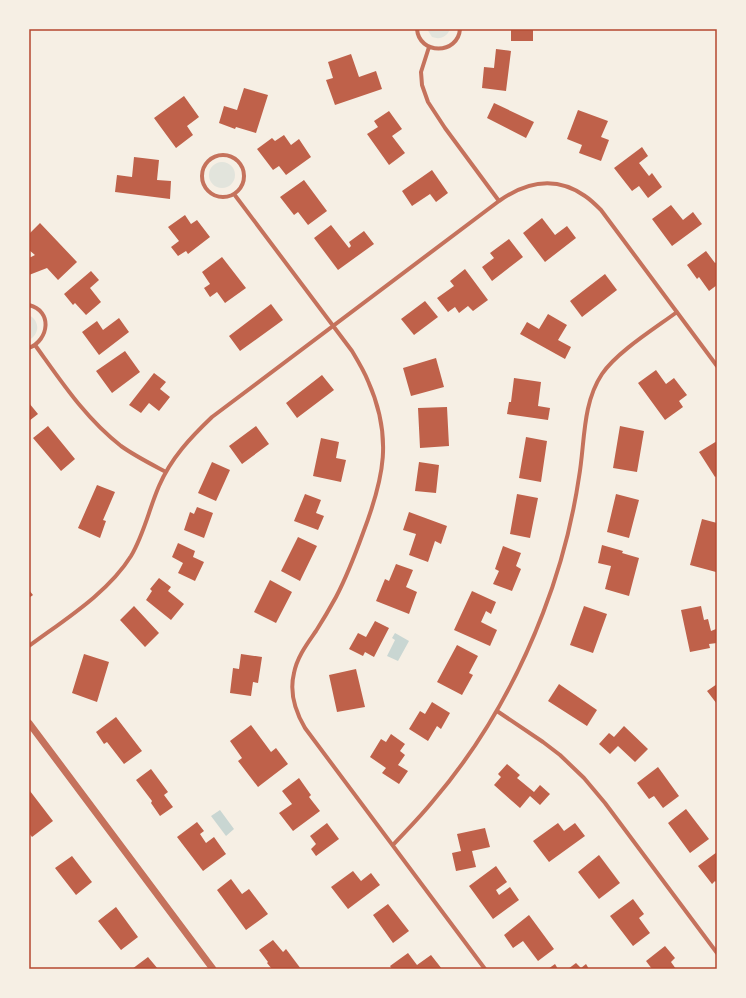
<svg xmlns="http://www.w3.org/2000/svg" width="746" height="998" font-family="'Source Sans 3',sans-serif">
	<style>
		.green { fill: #e2e4dc }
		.water { fill: #c9d6d2 }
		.building { fill: #bf614a }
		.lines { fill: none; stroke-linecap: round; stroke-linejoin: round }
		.minor { stroke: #c5725c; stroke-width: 4 }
		.tertiary { stroke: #c5725c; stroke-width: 7 }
		.neatline { fill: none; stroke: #b5482f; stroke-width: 1.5 }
	</style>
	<rect width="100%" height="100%" fill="#f6efe4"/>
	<path class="green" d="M427 29H450C447 37 440 40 432 37Z
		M209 175a13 13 0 1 1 26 0a13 13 0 1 1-26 0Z
		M29 315C40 321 40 334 29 340Z"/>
	<path class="water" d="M395 633 409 641 398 661 387 656 395 640 392 638Z
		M220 810 234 829 226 836 211 816Z"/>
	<path class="building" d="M511 29H533V41H511Z
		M496 49 511 51 506 91 482 88 484 67 494 68Z
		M351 54 359 77 376 71 382 89 335 105 326 80 333 78 328 62Z
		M244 88 268 95 256 133 236 127 235 129 219 123 224 106 237 110Z
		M184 96 199 117 187 126 193 135 176 148 154 118Z
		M494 103 534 122 526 138 487 118Z
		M578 110 608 121 601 137 609 140 601 161 579 153 582 145 567 139Z
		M389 111 402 129 392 136 405 153 389 165 367 134 378 127 374 121Z
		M284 135 291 145 299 139 311 157 286 175 279 166 273 170 257 149 272 138 275 141Z
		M642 147 648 156 639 163 649 176 652 173 662 187 648 198 639 186 632 191 614 168Z
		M134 157 159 160 157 180 171 181 170 199 115 192 117 175 132 177Z
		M432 170 448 193 436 202 430 194 412 206 402 191Z
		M304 180 327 211 308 225 298 212 294 215 280 197Z
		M671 205 683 220 693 212 702 224 672 246 652 219Z
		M185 215 191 224 197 220 210 237 188 254 186 251 178 256 171 247 179 241 168 227Z
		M542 218 555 235 567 226 576 238 545 262 523 233Z
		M40 223 77 262 58 280 47 268 29 275V258L35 255 29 250V234Z
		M331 225 349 248 351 246 349 242 364 231 374 244 338 270 314 238Z
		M509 239 523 257 492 281 482 267 494 258 490 253Z
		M706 251 715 263 717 262V285L709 291 699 277 697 279 687 265Z
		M222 257 246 288 225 303 217 292 210 297 204 288 210 284 202 272Z
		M465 269 488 300 473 311 468 306 459 313 455 307 448 312 437 298 454 286 450 281Z
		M91 271 99 280 90 288 101 302 86 315 75 303 73 305 64 294Z
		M605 274 617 290 582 317 570 301Z
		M425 301 438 317 414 335 401 319Z
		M271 304 283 320 240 351 229 336Z
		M548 314 567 325 558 340 571 347 565 359 520 334 527 322 539 329Z
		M119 318 129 332 99 355 82 332 97 321 103 330Z
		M125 351 140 372 112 393 96 371Z
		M436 358 444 387 411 396 403 368Z
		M656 370 666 384 674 378 687 395 679 401 683 407 665 420 638 383Z
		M154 373 166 382 160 389 170 397 159 411 149 403 141 413 129 405Z
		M322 375 334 390 297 418 286 403Z
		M514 378 541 382 538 406 550 408 548 420 507 414 509 402H511Z
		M29 403 38 414 29 421Z
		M447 407 449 446 420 448 418 408Z
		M48 426 75 459 61 471 33 438Z
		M256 426 269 444 242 464 229 446Z
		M620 426 644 431 637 472 613 468Z
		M526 437 547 441 541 482 519 478Z
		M321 438 339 442 336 458 346 460 341 482 313 476Z
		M717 441V476L715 477 699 452Z
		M212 462 230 470 216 501 198 493Z
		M419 462 439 465 436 493 415 491Z
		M97 485 115 492 103 520 106 521 100 538 78 528Z
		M305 494 321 500 316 513 324 516 318 530 294 521Z
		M517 494 538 498 530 538 510 534Z
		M616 494 639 500 629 538 607 532Z
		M197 507 213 513 204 538 184 530 190 512 194 514Z
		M409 512 447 526 441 544 435 541 428 562 409 555 416 534 403 530Z
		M702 519 717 523V567L716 572 690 565Z
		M298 537 317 546 300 581 281 571Z
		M178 543 195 551 193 557 204 562 195 581 178 573 183 563 172 557Z
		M602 545 623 551 622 553 639 558 629 596 605 589 611 566 598 563Z
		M503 546 521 553 516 566 521 569 512 591 493 584 499 571 495 569Z
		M396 564 413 570 406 587 417 592 409 614 376 601 385 579 389 581Z
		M159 578 171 587 168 591 184 604 171 620 146 600 152 591 150 589Z
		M270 580 292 592 276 623 254 612Z
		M29 590 33 595 29 598Z
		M472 591 496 602 491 614 486 611 481 622 497 630 490 646 454 630Z
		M134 606 159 633 145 647 120 620Z
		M584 606 607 614 593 653 570 645Z
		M701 606 704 620 708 619 711 631 716 629 717 643 709 644 710 648 690 652 681 610Z
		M375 621 389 628 374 657 365 652 363 656 349 649 358 633 366 637Z
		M457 645 478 656 469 673 473 675 462 695 437 682Z
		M84 654 109 662 97 702 72 693Z
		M241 654 262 657 258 683 253 682 251 696 230 693 233 668 239 669Z
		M356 669 365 707 337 712 329 675Z
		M559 684 597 710 587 726 548 701Z
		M717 684V704L707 691Z
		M432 702 450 713 441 729 437 726 428 741 409 729 420 711 425 714Z
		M116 717 142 751 124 764 107 742 104 744 96 732Z
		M251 725 271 752 276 748 288 764 258 787 238 761 242 758 230 741Z
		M624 726 648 749 635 762 618 746 610 754 599 744 609 733 614 737Z
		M391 734 405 744 400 751 405 755 398 765 408 771 399 784 382 773 386 768 370 757 381 739 386 742Z
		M507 764 520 775 517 778 534 792 540 785 550 794 540 805 530 796 520 808 494 785 501 777 498 774Z
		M658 767 679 796 663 808 654 796 649 799 637 783Z
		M151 769 168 792 164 795 173 807 160 816 151 803 152 801 136 780Z
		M299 778 311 795 309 797 320 811 293 831 279 813 292 804 282 791Z
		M30 791 53 821 32 837 29 833V792Z
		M686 809 709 839 690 853 668 823Z
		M197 822 204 831 200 834 206 843 214 837 226 854 203 871 177 837Z
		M327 823 339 839 316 856 311 849 316 844 310 836Z
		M558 823 564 831 575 823 585 836 549 862 533 841Z
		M485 828 490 847 472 851 476 867 456 871 452 853 461 851 457 834Z
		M717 852V883L715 881 712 884 698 866Z
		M599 855 620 883 599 899 578 872Z
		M72 856 92 882 76 895 55 868Z
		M496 866 507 882 496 890 499 895 510 887 519 900 493 919 469 886Z
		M353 871 361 881 371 873 380 885 348 909 331 887Z
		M231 879 242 894 249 889 268 914 246 930 217 890Z
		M633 899 644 914 639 918 650 933 633 946 610 916Z
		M388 904 409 931 393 943 373 915Z
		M116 907 138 937 121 950 98 921Z
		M529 915 554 949 538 961 523 941 513 948 504 935Z
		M273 940 283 952 286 949 301 969H272L267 963 268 962 259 950Z
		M665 946 675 958 671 962 676 969H652L646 961Z
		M408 953 417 965 431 955 442 969H392L390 966Z
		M148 957 158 969H132Z
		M576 963 581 968 586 964 589 969H568Z
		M555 964 558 969H548Z"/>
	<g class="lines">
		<path class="minor" d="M417 29C419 55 458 55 460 29
			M429 47 421 72 422 85 428 102 445 128 499 201
			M202 176a21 21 0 1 1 42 0a21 21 0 1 1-42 0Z
			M234 194 352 351C358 361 364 371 368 381 393 437 384 478 363 533 355 555 347 576 336 597 330 608 323 620 316 631 307 644 297 657 294 673 289 693 295 711 305 728L485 969
			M29 305C53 311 49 340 29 348
			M35 345C61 381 85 418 121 446 135 456 151 464 166 472
			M29 646C64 620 108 593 131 556 144 534 149 509 159 486 171 458 191 437 212 417L499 201C526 182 555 175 585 196 591 200 596 205 601 210L717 366
			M497 711 543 742 560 755 584 778 605 803 717 953
			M393 845C406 831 420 817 433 801 480 746 517 681 543 613 560 569 572 524 579 477 585 443 582 404 602 374 617 352 654 329 677 312"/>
		<path class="tertiary" d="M29 723 213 969"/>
	</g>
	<rect width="746" height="998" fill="none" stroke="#f6efe4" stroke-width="60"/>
	<rect x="30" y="30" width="686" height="938" class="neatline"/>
</svg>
